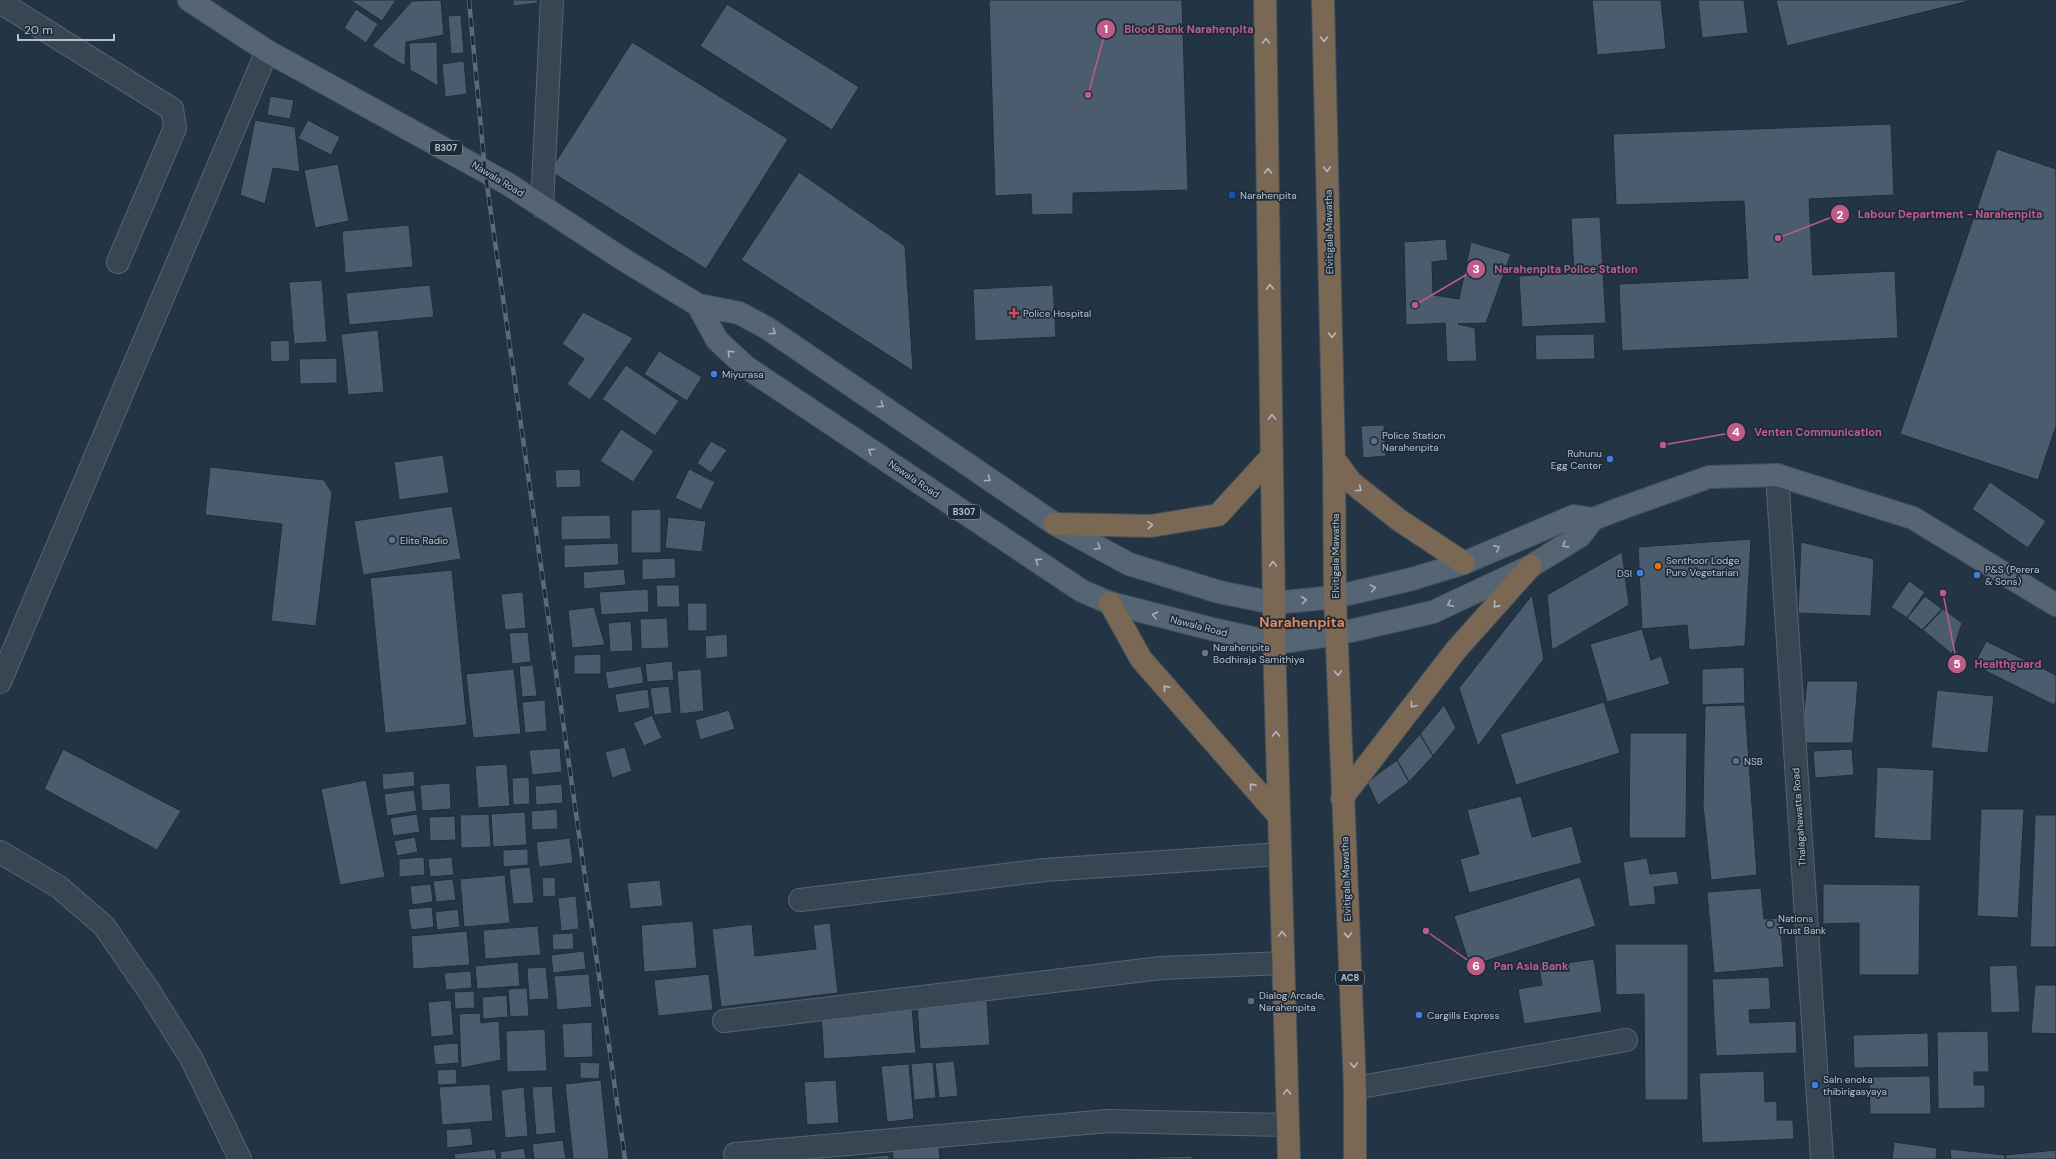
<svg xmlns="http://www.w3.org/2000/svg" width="2056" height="1159" font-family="'DM Sans',sans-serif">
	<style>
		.building { fill: #4a5c6d; stroke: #1f2d3a }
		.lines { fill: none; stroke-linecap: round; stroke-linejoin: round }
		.minor-casing { stroke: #566470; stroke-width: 24 }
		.major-casing { stroke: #45525f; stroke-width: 24 }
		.highway-casing { stroke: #43515d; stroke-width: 24 }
		.minor { stroke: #384653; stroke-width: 22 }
		.major { stroke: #566573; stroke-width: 22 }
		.highway { stroke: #7a6754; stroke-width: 22 }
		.rail-casing { stroke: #5a6b7b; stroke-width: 4.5 }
		.rail { stroke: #1d2b39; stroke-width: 3; stroke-dasharray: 9; stroke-linecap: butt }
		.oneway { stroke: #afb8c1 }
		.oneway2 { stroke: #a2afbb }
		.transit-dot { fill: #1a4fb4; stroke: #1d2b39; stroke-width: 1.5 }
		.health-dot { fill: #e0444e; stroke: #1d2b39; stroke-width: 1.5 }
		.shop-dot { fill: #3f7fe0; stroke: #1d2b39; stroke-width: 1.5 }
		.service-dot { fill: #5c6f8a; stroke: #1d2b39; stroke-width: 1.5 }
		.food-dot { fill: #e8710a; stroke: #1d2b39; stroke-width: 1.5 }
		.worship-dot { fill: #6b7280; stroke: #1d2b39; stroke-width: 1.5 }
		.labels { text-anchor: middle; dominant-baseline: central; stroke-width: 3.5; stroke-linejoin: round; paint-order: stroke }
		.shield { fill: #1d2b39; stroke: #8794a1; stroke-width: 1 }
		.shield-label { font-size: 9px; font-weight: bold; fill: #b5c1cd }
		.street-label { font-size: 10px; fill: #b5c1cd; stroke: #1d2b39 }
		.poi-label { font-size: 10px; fill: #b5c1cd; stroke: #1d2b39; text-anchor: start }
		.district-label { font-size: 14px; font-weight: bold; fill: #e1875c; stroke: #1d2b39 }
		.leader { fill: none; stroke: #bd5c89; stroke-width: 1.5 }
		.callout-dot { fill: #bd5c89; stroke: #1d2b39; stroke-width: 1.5 }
		.mark-label { font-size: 12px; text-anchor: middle; font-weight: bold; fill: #fff }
		.callout-label { font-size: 11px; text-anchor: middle; font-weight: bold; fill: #bd5c89; stroke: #1d2b39; stroke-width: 3.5; stroke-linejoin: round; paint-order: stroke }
	</style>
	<rect width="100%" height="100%" fill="#233544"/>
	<path class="building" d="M350 0H396L382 21Z
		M441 0 444 35 406 42 405 66 372 46 412 1Z
		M513 0H537L538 3 513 6Z
		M989 0H1182L1188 190 1073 193V214L1032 215 1031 194 995 196Z
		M1592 0H1661L1666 49 1597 55Z
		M1698 0H1744L1748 33 1702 38Z
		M1776 0H1973L1787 46Z
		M727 4 859 87 832 130 700 46Z
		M356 9 378 24 366 43 344 28Z
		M461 15 464 53 451 54 448 16Z
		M437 42 438 86 410 70 409 43Z
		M632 42 788 139 706 269 550 171Z
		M464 61 467 94 445 97 442 64Z
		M270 96 294 100 290 119 267 115Z
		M255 120 295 127 300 172 273 168 265 204 240 195Z
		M308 120 340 137 331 155 298 138Z
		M1891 124 1894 195 1809 199 1813 275 1895 271 1898 338 1622 351 1619 284 1748 278 1744 201 1616 205 1613 134Z
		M1997 149 2056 169V426L2038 480 1900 434Z
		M338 164 349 221 315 228 304 170Z
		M799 172 905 246 913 371 741 260Z
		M1600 217 1606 323 1522 327 1519 276 1574 273 1571 218Z
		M409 225 413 267 345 273 342 231Z
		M1446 239 1448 260 1432 262 1433 295 1459 299 1471 242 1511 254 1486 323 1458 324 1475 328 1477 361 1447 362 1445 323 1406 325 1404 242Z
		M322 280 327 342 294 344 289 282Z
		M430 285 434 317 349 325 346 293Z
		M1053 285 1056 337 975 341 973 289Z
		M583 312 633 338 590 400 567 384 584 359 562 344Z
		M378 330 384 392 348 395 341 334Z
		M1594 334 1595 359 1536 360 1535 335Z
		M289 340 290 361 271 362 270 341Z
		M659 351 702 377 687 401 644 374Z
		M337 358V383L300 384 299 359Z
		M626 365 679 401 655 436 602 399Z
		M1384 425 1386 456 1363 458 1361 426Z
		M621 429 654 451 633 482 600 461Z
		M711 441 727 450 711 473 697 463Z
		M443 455 449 493 399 500 394 462Z
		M210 467 324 480 332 493 316 626 271 621 282 524 205 515Z
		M580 469 581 487 556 488 555 470Z
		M689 469 715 482 701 510 675 498Z
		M1990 482 2046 521 2028 548 1972 509Z
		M452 506 461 559 363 575 354 521Z
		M661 509V553H631V510Z
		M610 515 611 539 561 540V516Z
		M668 517 706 521 702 552 665 548Z
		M1751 539 1745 646 1689 650 1687 625 1642 629 1638 547Z
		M1801 542 1874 559 1871 616 1798 613Z
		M618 543 619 565 564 568V545Z
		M1622 552 1629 605 1552 650 1547 595Z
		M675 558 676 578 642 580V559Z
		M624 569 626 585 584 589 583 572Z
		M452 570 467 725 385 733 370 578Z
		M1909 581 1925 592 1907 618 1891 607Z
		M656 585H679L680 607H657Z
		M648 589 649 612 601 615 599 592Z
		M523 592 526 628 505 630 501 594Z
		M1532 595 1544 659 1478 746 1459 688Z
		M1925 596 1942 609 1922 630 1907 618Z
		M687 603H707V631H688Z
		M594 607 605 645 572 648 568 610Z
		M1943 609 1962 623 1952 654 1923 630Z
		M667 618 669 648 641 649 640 619Z
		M631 621 633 651 610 652 608 623Z
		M1642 629 1651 660 1661 656 1670 684 1607 702 1590 644Z
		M528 632 531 662 512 664 509 633Z
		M727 634 728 657 706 659 705 636Z
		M1986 641 2056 675V701L2054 705 1974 665Z
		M601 654V674H574V655Z
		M672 661 674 680 647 682 645 664Z
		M533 665 537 696 522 697 519 666Z
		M641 666 644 683 608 689 605 672Z
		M1744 667 1745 703 1702 705V669Z
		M514 669 521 734 473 738 466 674Z
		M701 669 704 711 680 714 677 671Z
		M1807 681H1858L1853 743H1801Z
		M669 686 672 713 654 715 650 688Z
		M648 689 650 708 618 713 615 694Z
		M1937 690 1994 696 1988 753 1931 748Z
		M545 700 547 731 525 733 522 702Z
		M1604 702 1620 753 1516 785 1500 734Z
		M1444 705 1456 728 1433 756 1420 734Z
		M1745 705 1757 875 1711 880 1703 805 1705 706Z
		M729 710 735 729 700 740 695 720Z
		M652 715 662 738 644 746 633 723Z
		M1630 733H1687L1686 838H1629Z
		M1420 734 1433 756 1409 782 1397 760Z
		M625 747 632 771 612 778 605 752Z
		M560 748 562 772 532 775 529 750Z
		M63 749 181 811 157 850 44 789Z
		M1852 749 1854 775 1815 778 1813 751Z
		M1397 760 1409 782 1378 805 1367 782Z
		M507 764 510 806 478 808 475 766Z
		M1877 767 1934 770 1931 841 1874 838Z
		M414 771 415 786 383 790 382 774Z
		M529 777 530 804 513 805 512 778Z
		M366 780 385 877 340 885 321 789Z
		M450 783 451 809 422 811 420 785Z
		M562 784 563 803 536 805 535 786Z
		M414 790 417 811 387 816 384 794Z
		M1521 796 1532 837 1572 826 1582 863 1469 893 1460 859 1479 854 1467 810Z
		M557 809 558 829 532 830 531 811Z
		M1981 809H2024L2018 918 1977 916Z
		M525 812 527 845 493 847 491 814Z
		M417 814 420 832 393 836 390 818Z
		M489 814 491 847 461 848 460 815Z
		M2035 815H2056V947H2030Z
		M455 816 456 840 430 841 429 817Z
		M415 837 418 852 397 856 394 841Z
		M570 838 573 863 539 867 536 842Z
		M528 849V865L503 867V850Z
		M424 857 425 875 399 877V859Z
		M452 857 454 875 430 877 428 859Z
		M1647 858 1650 874 1677 871 1679 884 1654 887 1656 904 1629 907 1623 862Z
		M530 867 534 903 513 904 509 869Z
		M505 875 510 923 464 927 460 879Z
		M555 877 556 896 543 897 542 878Z
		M1580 877 1596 926 1470 966 1454 916Z
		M453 879 456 900 436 902 433 881Z
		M660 880 663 906 630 909 627 883Z
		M431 884 433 902 412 905 410 886Z
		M1823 884 1920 885 1919 975H1859V923L1823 924Z
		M1761 888 1764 919 1780 918 1784 967 1714 973 1707 892Z
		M576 896 579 929 561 931 558 898Z
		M432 907 434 927 411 930 408 909Z
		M458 909 460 927 437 930 435 912Z
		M693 921 697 968 644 972 641 925Z
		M830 923 838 993 721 1007 712 929 752 924 755 956 816 949 813 925Z
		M538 926 541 955 485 959 483 930Z
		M467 931 470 965 413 969 411 936Z
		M573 933 574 949 553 950 552 934Z
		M1615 944H1688V1100H1645L1644 994 1616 995Z
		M584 951 586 969 553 973 551 955Z
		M1594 959 1602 1012 1524 1024 1518 989 1542 985 1539 967Z
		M518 962 520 986 477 989 475 966Z
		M2017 965 2020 1012 1991 1013 1989 966Z
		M546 967 549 999 529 1000 527 968Z
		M471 971 472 988 446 990 444 973Z
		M589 974 592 1007 557 1010 554 976Z
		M709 974 713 1010 658 1016 654 980Z
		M1769 977 1771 1009 1749 1010 1750 1023 1796 1021 1797 1053 1716 1056 1712 979Z
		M2035 985H2056V1034L2031 1033Z
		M527 988 529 1016 510 1017 508 989Z
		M474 991 475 1008 455 1009 454 992Z
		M507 995 508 1017 483 1019 482 997Z
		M451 1000 454 1035 431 1037 428 1002Z
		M987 1001 990 1045 920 1049 917 1005Z
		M912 1008 916 1053 824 1059 821 1014Z
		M480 1013 481 1023 499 1021 501 1060 461 1068 459 1014Z
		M592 1022 593 1057 564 1058 562 1024Z
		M545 1029 547 1071 507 1072 506 1031Z
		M1988 1031 1989 1072H1974V1085H1985V1108L1938 1109 1937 1032Z
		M1928 1033 1929 1067 1854 1068 1853 1035Z
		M458 1043 459 1063 435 1065 433 1045Z
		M954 1061 958 1096 939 1098 935 1063Z
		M580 1062 600 1063 599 1079 580 1078Z
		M933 1062 936 1098 914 1100 911 1064Z
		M909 1064 914 1119 887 1122 881 1066Z
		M456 1069 457 1084 438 1085 437 1070Z
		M1764 1071 1765 1102 1777 1101V1120H1793L1794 1139 1702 1143 1699 1073Z
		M1930 1076 1931 1114H1870L1869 1077Z
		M601 1080 609 1159H573L565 1084Z
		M836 1080 839 1123 807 1125 804 1082Z
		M490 1084 493 1121 442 1125 439 1087Z
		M552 1086 556 1133 536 1135 532 1087Z
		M524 1087 528 1136 505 1138 501 1090Z
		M471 1128 473 1145 447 1148 446 1130Z
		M563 1140 566 1159H534L532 1144Z
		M938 1140 940 1159H893L892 1144Z
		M1894 1142 1937 1148 1936 1159H1892Z
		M524 1148 526 1159H501L500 1152Z
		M495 1149 497 1159H455L454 1154Z
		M1950 1149 2005 1155V1159H1951Z
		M2056 1150V1159H2006L2005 1155Z
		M889 1155V1159H846Z
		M1192 1156V1159H1133V1158Z"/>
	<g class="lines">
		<defs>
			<path id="minor" d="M0 2 172 109 175 128 118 262
				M542 207 552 0
				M1777 475 1822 1159
				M0 682 267 51
				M0 852 59 887 104 926 149 991 191 1058 240 1159
				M800 900 1045 870 1279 854
				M724 1021 1161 968 1282 963
				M1355 1088 1626 1040
				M735 1154 1108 1121 1288 1125"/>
			<path id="major" d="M189 0 267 51 508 184 621 258 698 305 739 313 767 328 1055 524 1129 564 1219 592 1274 603 1335 597 1412 579 1464 563 1574 516 1593 519
				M698 305 717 340 746 367 1082 591 1110 603 1212 629 1275 643 1337 634 1433 612 1531 566 1580 536 1593 519 1622 508 1709 477 1777 475 1913 518 2056 605"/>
			<path id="highway" d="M1265 0 1275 675 1289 1159
				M1323 0 1334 459 1335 597 1355 1088V1159
				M1334 459 1351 482 1399 520 1464 563
				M1055 524 1151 526 1218 515 1272 456
				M1110 603 1141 659 1278 815
				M1342 798 1456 650 1531 566"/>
		</defs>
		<use href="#minor" class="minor-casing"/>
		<use href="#major" class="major-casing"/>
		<use href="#highway" class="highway-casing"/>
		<use href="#minor" class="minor"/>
		<use href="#major" class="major"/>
		<use href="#highway" class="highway"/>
		<defs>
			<path id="rail" d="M469 0 485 171 625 1159"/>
		</defs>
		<use href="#rail" class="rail-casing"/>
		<use href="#rail" class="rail"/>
	</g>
	<defs><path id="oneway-chevron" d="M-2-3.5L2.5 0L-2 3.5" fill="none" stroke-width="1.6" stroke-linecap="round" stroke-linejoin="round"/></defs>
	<g class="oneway">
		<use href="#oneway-chevron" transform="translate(1324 39) rotate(89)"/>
		<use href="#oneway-chevron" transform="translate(1266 41) rotate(-91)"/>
		<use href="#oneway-chevron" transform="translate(1327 169) rotate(89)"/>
		<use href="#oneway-chevron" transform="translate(1268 171) rotate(-91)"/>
		<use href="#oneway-chevron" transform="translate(1270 287) rotate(-91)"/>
		<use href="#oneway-chevron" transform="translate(1332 335) rotate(89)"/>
		<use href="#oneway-chevron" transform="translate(1272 417) rotate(-91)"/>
		<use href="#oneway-chevron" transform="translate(1359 489) rotate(39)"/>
		<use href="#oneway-chevron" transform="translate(1150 525) rotate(-3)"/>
		<use href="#oneway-chevron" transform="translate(1273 564) rotate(-91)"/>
		<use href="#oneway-chevron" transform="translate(1496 605) rotate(132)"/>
		<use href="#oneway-chevron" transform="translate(1338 673) rotate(88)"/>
		<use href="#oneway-chevron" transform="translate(1166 688) rotate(-131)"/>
		<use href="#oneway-chevron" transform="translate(1413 705) rotate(128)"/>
		<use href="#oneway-chevron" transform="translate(1276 734) rotate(-91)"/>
		<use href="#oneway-chevron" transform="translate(1252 786) rotate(-132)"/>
		<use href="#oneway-chevron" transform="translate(1282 934) rotate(-92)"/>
		<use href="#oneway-chevron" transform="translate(1348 935) rotate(88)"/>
		<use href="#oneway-chevron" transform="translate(1354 1065) rotate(88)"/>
		<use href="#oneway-chevron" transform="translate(1287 1092) rotate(-92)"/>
	</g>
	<g class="oneway2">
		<use href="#oneway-chevron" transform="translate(773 332) rotate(34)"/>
		<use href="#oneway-chevron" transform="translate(730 353) rotate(-136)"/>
		<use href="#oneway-chevron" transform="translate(881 405) rotate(34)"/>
		<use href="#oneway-chevron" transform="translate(871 451) rotate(-146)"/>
		<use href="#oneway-chevron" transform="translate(988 479) rotate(34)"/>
		<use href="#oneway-chevron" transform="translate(1565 545) rotate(148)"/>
		<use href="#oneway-chevron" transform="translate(1098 547) rotate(28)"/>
		<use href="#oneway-chevron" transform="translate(1497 548) rotate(-24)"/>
		<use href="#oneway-chevron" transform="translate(1038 561) rotate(-146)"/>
		<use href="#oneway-chevron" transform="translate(1373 588) rotate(-13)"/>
		<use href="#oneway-chevron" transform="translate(1304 600) rotate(-6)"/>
		<use href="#oneway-chevron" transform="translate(1450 604) rotate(155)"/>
		<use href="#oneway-chevron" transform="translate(1155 615) rotate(-166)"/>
	</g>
	<rect class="transit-dot" x="1228" y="191" width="8" height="8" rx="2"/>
	<path class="health-dot" d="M1012 307h4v4h4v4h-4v4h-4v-4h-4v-4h4z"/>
	<g class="shop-dot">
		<circle cx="714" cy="374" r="4"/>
		<circle cx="1610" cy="459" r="4"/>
		<circle cx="1640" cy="573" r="4"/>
		<circle cx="1977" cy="575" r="4"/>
		<circle cx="1419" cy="1015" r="4"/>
		<circle cx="1815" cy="1085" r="4"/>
	</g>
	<g class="service-dot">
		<circle cx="1374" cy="441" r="4"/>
		<circle cx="392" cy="540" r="4"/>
		<circle cx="1736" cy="761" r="4"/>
		<circle cx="1770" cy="924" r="4"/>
		<circle cx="1251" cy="1001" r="4"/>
	</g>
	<circle class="food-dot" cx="1658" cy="566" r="4"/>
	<circle class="worship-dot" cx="1205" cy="653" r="4"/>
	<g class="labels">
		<g class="shield">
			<rect x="430" y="141" width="32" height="14" rx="3"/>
			<rect x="948" y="505" width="32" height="14" rx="3"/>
			<rect x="1336" y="971" width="28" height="14" rx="3"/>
		</g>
		<g class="shield-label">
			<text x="446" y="148">B307</text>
			<text x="964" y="512">B307</text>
			<text x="1350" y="978">AC8</text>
		</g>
		<g class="street-label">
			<text transform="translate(498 179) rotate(31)">Nawala Road</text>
			<text transform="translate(1329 232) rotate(-91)">Elvitigala Mawatha</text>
			<text transform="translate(914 479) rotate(34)">Nawala Road</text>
			<text transform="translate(1335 556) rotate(-90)">Elvitigala Mawatha</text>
			<text transform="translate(1199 626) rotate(14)">Nawala Road</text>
			<text transform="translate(1799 817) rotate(-94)">Thalagahawatta Road</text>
			<text transform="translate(1346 879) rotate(-92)">Elvitigala Mawatha</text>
		</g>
		<g class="poi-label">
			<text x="1240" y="195">Narahenpita</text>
			<text x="1023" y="313">Police Hospital</text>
			<text x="722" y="374">Miyurasa</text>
			<text x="1382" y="435">Police Station<tspan x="1382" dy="12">Narahenpita</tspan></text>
			<text x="1602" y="453" text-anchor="end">Ruhunu<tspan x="1602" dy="12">Egg Center</tspan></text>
			<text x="400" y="540">Elite Radio</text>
			<text x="1666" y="560">Senthoor Lodge<tspan x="1666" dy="12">Pure Vegetarian</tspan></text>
			<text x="1985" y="569">P&amp;S (Perera<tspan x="1985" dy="12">&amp; Sons)</tspan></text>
			<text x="1632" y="573" text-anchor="end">DSI</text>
			<text x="1213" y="647">Narahenpita<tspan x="1213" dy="12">Bodhiraja Samithiya</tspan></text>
			<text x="1744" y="761">NSB</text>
			<text x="1778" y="918">Nations<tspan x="1778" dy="12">Trust Bank</tspan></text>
			<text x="1259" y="995">Dialog Arcade,<tspan x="1259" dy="12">Narahenpita</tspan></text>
			<text x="1427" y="1015">Cargills Express</text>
			<text x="1823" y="1079">Saln enoka<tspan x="1823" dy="12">thibirigasyaya</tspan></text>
		</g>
		<g class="district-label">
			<text x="1302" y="622">Narahenpita</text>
		</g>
	</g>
	<path class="leader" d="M1088 95L1106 29M1778 238L1840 214M1415 305L1476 269M1663 445L1736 432M1943 593L1957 664M1426 931L1476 966"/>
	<g class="callout-dot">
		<circle cx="1088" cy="95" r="4"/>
		<circle cx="1778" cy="238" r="4"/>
		<circle cx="1415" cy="305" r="4"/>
		<circle cx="1663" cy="445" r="4"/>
		<circle cx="1943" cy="593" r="4"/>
		<circle cx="1426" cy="931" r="4"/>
		<circle cx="1106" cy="29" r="10"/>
		<circle cx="1840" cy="214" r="10"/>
		<circle cx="1476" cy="269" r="10"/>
		<circle cx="1736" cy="432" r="10"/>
		<circle cx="1957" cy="664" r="10"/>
		<circle cx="1476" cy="966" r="10"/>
	</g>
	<g class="mark-label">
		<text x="1106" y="33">1</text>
		<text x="1840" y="219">2</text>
		<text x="1476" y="273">3</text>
		<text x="1736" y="436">4</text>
		<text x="1957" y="668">5</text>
		<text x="1476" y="970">6</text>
	</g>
	<g class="callout-label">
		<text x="1189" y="33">Blood Bank Narahenpita</text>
		<text x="1950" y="218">Labour Department - Narahenpita</text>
		<text x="1566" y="273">Narahenpita Police Station</text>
		<text x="1818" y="436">Venten Communication</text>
		<text x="2008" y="668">Healthguard</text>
		<text x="1531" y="970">Pan Asia Bank</text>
	</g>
	<path d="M18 34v6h96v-6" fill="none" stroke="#b5c1cd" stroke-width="2"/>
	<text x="24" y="34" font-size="12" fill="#b5c1cd" stroke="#1d2b39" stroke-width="3" paint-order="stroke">20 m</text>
</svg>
